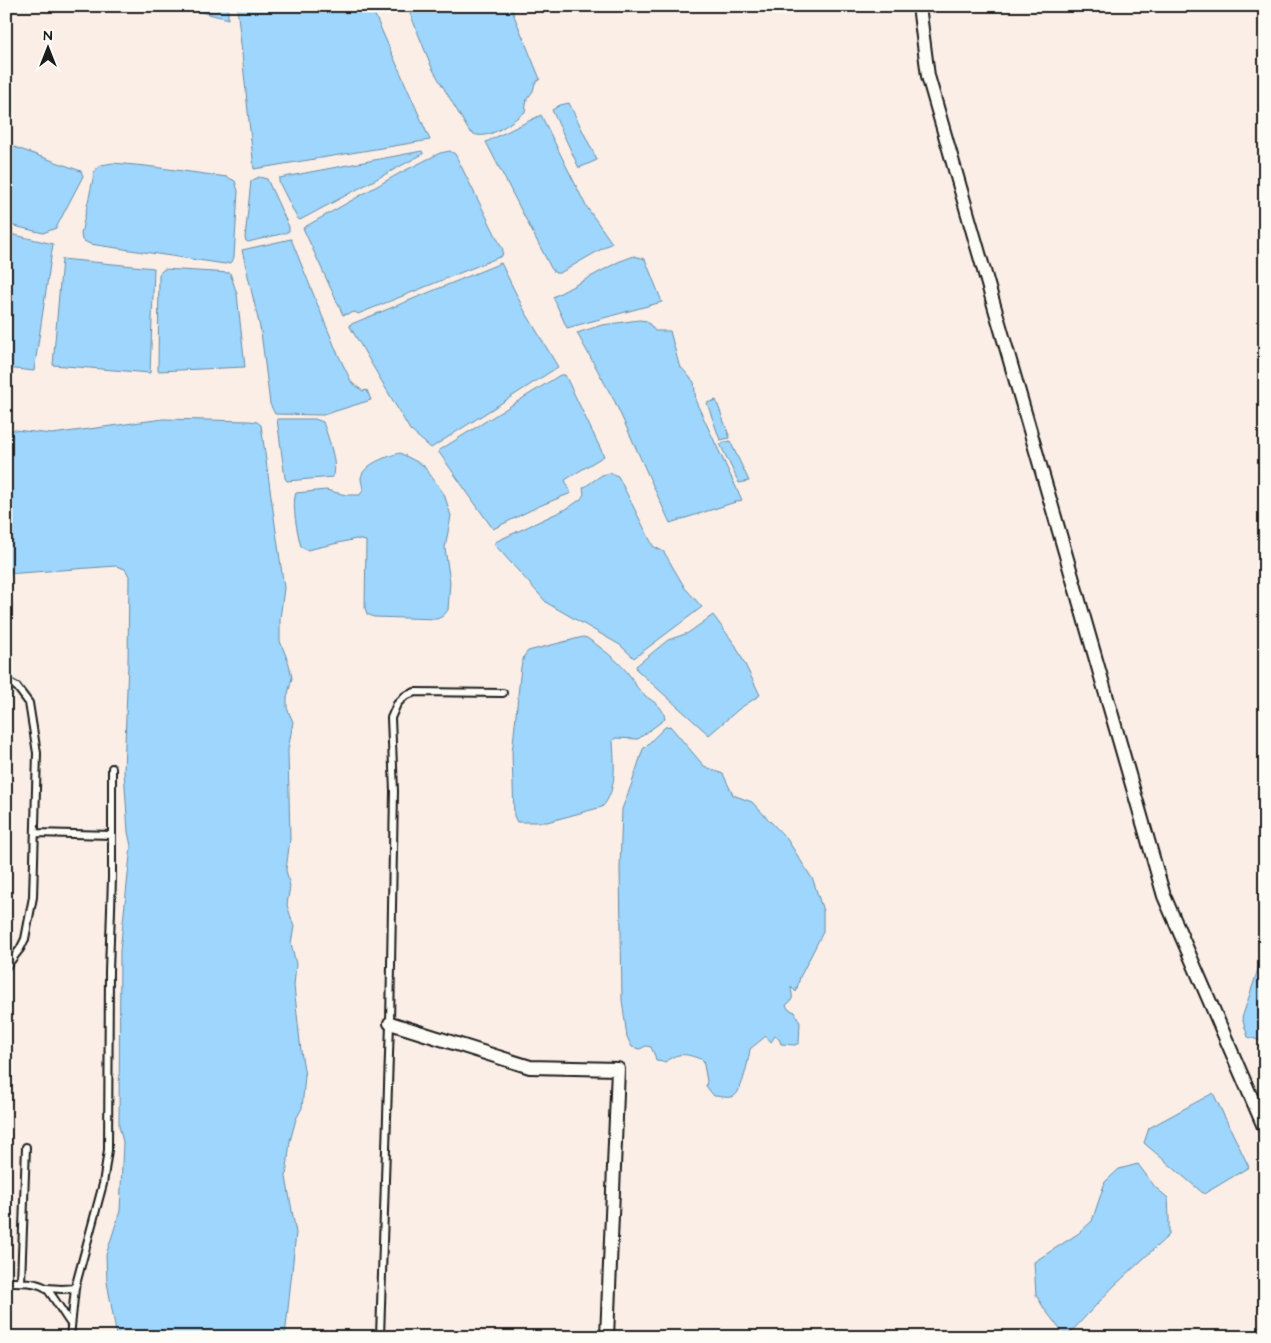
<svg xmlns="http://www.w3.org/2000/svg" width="1271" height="1343" font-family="'Architects Daughter',sans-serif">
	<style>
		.water { fill: #9ed6fd; stroke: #6a8ca3 }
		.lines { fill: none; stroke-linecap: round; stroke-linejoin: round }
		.lane-casing { stroke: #1c1c1c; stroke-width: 10 }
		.street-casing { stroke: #1c1c1c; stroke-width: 16 }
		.lane { stroke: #fdfcf7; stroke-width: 6 }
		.street { stroke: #fdfcf7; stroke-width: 12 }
	</style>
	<rect width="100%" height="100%" fill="#faeee7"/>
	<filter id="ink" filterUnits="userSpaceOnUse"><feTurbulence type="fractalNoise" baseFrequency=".02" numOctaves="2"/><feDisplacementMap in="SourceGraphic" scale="10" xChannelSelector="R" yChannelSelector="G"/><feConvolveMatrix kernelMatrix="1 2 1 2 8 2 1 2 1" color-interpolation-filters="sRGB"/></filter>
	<g filter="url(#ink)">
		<path class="water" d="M178 6H228V19Z
			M237 6H371L430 140 254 169Z
			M407 6H512L513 13 540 79 535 83 533 91 527 99 525 112C511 122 485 145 469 131L432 68Z
			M569 103 597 160 579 168 552 110 560 105Z
			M541 115 586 206 612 243 560 273H555L551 268 486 142Z
			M6 144 81 171 83 176 56 228 43 233 6 224Z
			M422 151 423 153V154L300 220 297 218 279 182V178Z
			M450 151 455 154 503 250 502 256 358 314 355 312 343 315 303 228 400 173 440 153Z
			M113 163 146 166 227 177 235 181 238 191 234 257 232 262 225 264 90 244 82 240 81 234 95 170 101 165Z
			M259 177 267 179 289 227V231L285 233 248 242 246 241 245 238 251 181Z
			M6 233 53 244 34 371 6 368Z
			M291 239 336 350 352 383 363 391 367 390 371 400 323 415 275 414 270 404 261 332 242 250Z
			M634 256 645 259 662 302 567 328 553 297 618 262Z
			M62 259 154 268 150 373 53 365Z
			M501 263 523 308 558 367 431 448 410 430 349 325Z
			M164 269 230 273 237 294 245 367 158 371 159 274Z
			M639 320 647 321 655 331H670L679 365 694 382 696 402 742 500 670 523 615 402 577 333 602 325Z
			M560 375H565L604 456 565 480 571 493 537 507 493 529 438 451Z
			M716 400 730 438 720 440 707 403Z
			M163 419 250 421 257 422 261 425 284 588 280 619V641L289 664 292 678 287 698V708L293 722 288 750 290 839 286 870 290 886 287 905 294 927 291 943 296 964 294 986 301 1051 305 1076 302 1108 296 1119 290 1141 286 1177 296 1233 285 1337H116L115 1326 107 1282 106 1255 120 1211 123 1142 119 1126 120 951 131 846 128 832 124 771 128 662 129 576 125 569 116 566 6 574V429L52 434Z
			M277 419H315L323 422C327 434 339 466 333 477L287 481 285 478Z
			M730 441 749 481 739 483 720 444Z
			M400 453 423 465 444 494 451 516 445 548 450 582 448 610 443 616 437 619 374 617 367 614 365 608 366 541 356 539 307 550 301 547C298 535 291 504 296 493L326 490 346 495H360L363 490C363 487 361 482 361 478 363 464 388 456 400 453Z
			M610 473 618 476 653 546 664 552 685 588 702 607 634 658 620 645 547 603 495 545V542L568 508 581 499 584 494 583 488 602 475Z
			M713 615 736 646 760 695 739 709 709 735 637 670 636 666 668 640 688 633Z
			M583 637 587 638C603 649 619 661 631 677 634 681 636 687 640 691 649 701 663 703 665 719L638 739 615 738 613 741C614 762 618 790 602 807L547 822H517L514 816 512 753 521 667 524 656 528 651Z
			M670 726 704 766 723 774 733 795 752 802 787 839 813 880 823 911V932L800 977 796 992 791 987C792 997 795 999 786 1005L788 1009 795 1012 800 1023 799 1043 795 1045 781 1044 779 1039 775 1036 771 1042 766 1036 750 1049C749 1058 742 1092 734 1096 729 1099 720 1096 714 1096L706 1086 707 1081 703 1060C687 1054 679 1051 665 1062L656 1061 655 1056 651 1047 646 1046 640 1049 632 1047 627 1037 622 1000 620 869 622 809 632 783 643 749 665 727Z
			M1265 948V1042L1248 1037 1242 1018Z
			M1213 1093 1249 1167 1204 1194 1144 1143 1149 1128Z
			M1138 1164 1155 1187 1168 1198 1169 1218V1235L1114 1286 1071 1332 1063 1333 1045 1310 1036 1295 1034 1262 1079 1233 1092 1221 1105 1182 1119 1169Z"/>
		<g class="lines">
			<defs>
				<path id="lane" d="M6 681 17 687 29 703 37 753 33 897 25 939 20 949 6 967
					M35 833 112 835
					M6 1282C18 1282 35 1281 46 1288 50 1291 66 1318 71 1324
					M21 1282 26 1147
					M47 1288 62 1289 75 1288
					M70 1337 75 1288 103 1184 108 1150 109 971 112 878V768
					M380 1337 390 1023 394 791 391 718 397 704 405 696 415 692 503 693"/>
				<path id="street" d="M919 6 928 76 1164 896 1265 1129
					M390 1023 530 1067 618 1069 607 1337"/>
			</defs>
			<use href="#lane" class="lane-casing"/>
			<use href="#street" class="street-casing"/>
			<use href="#lane" class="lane"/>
			<use href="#street" class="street"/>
		</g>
	</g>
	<rect width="1271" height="1343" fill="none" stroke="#fdfcf7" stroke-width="25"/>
	<rect x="12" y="12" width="1246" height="1318" fill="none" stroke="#1c1c1c" stroke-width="2" filter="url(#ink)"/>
	<g transform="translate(48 48)" stroke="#fdfcf7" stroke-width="4" paint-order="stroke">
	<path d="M0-4L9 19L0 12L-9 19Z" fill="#1c1c1c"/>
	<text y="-8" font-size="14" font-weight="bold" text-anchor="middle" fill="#1c1c1c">N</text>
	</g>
</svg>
